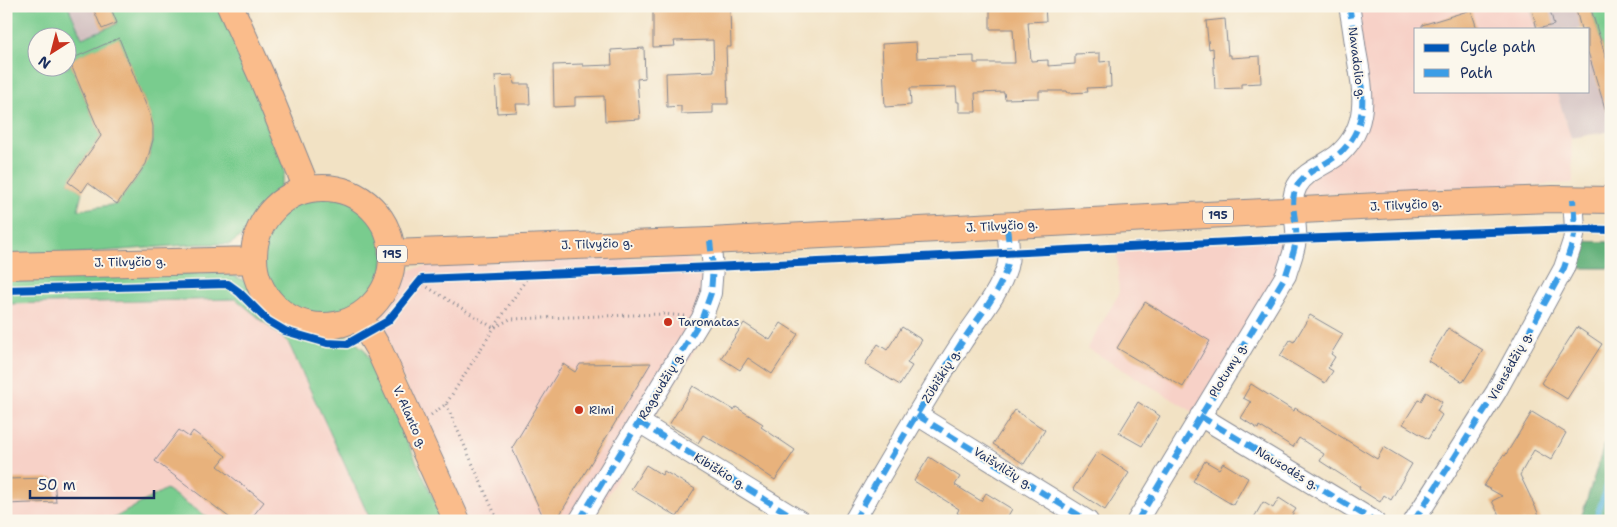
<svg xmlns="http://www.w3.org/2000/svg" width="1617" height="527" font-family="'Shantell Sans',sans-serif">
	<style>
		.built { fill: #f7d1c7 }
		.industrial { fill: #d2bfc0 }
		.green { fill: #79cc8e; stroke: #4a7e76; fill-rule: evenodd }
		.forest { fill: #62b079; stroke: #3e706c }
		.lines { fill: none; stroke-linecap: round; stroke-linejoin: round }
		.stream { stroke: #5fb7dc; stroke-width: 5 }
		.building { fill: #e8b27b }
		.minor-casing { stroke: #868891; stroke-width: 22 }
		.major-casing { stroke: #868891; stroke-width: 28 }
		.path { stroke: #868891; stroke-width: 3; stroke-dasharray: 1 4; stroke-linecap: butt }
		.minor { stroke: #fff; stroke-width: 20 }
		.major { stroke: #fabc8b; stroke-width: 26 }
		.quiet { stroke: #3b9de6; stroke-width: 6; stroke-dasharray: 12 6; stroke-linecap: butt }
		.cycleway-casing { stroke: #fbf7ec; stroke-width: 11 }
		.cycleway { stroke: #0057b8; stroke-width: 8 }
		.poi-dot { fill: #c8321e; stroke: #fbf7ec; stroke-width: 2 }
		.labels { text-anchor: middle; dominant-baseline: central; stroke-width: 4; stroke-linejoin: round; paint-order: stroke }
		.shield { fill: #fbf7ec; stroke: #5e6b89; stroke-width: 1 }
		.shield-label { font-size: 11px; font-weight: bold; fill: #1b2f5e }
		.street-label { font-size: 12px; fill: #1b2f5e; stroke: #fbf7ec }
		.poi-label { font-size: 12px; fill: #1b2f5e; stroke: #fbf7ec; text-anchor: start }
	</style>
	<rect width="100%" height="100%" fill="#fbf7ec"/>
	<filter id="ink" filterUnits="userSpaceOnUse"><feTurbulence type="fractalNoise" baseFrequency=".02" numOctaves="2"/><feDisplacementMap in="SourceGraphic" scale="10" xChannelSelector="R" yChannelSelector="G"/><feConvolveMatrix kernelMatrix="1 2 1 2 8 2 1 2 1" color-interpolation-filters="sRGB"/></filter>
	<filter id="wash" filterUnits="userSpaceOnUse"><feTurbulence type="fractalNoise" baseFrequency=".0096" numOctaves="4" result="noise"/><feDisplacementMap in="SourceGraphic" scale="20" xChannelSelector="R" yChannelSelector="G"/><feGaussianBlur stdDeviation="1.12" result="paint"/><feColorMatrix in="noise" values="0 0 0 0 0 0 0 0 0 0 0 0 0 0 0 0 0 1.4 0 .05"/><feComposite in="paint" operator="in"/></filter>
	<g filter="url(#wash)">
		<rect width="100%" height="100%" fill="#f2e2c4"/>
		<path class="built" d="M1355 6H1529L1536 29H1416V91H1556L1571 138 1573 183 1294 195 1356 132Z
			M1296 239 1200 416 1087 348 1119 294 1117 247Z
			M685 257 694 265 701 273 720 272 715 316 592 521H466L384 335 380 318 382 309 395 282 403 274 413 269 438 263Z
			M236 299 288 342 371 521H213L166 489 109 521H6V304Z"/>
		<path class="industrial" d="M68 6H110L117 24 82 38Z
			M1529 6H1590L1611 74V129L1607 132 1571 138 1556 91H1588V29H1536Z"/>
		<path class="green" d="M6 6H68L82 38 117 24 110 6H230L280 149 285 172 279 190 261 210 245 234 230 244H198L6 259ZM38 38H68V68H38ZM119 39 150 115C160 155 139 174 117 204L78 210 82 192 68 182 101 136 69 60Z
			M1590 6H1611V74Z
			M262 256a61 61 0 1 1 122 0a61 61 0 1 1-122 0Z
			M216 272 234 276 243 280 253 290 273 315 285 324 305 331 320 333 336 332 350 338 365 350 444 521H371L288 342 236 299 6 304V280Z
			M166 489 213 521H109Z"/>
		<path class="forest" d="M1573 241 1611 242V268H1564Z
			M1611 419V513L1608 521H1580L1607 436Z"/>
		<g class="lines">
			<path class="stream" d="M1595 521 1611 472"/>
		</g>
		<g id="blocks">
			<path class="building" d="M92 6H110L117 23 102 29Z
				M653 6H730L731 47H726L728 104H713V113L681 114V106L667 107 666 73 714 71 713 40 674 41 675 46 653 47Z
				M990 6H1045L1046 21 1028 22 1031 61 1048 60V66L1075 64V54L1100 53V62L1110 61 1111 87 1087 88 1088 92 1068 93 1067 91H1039V98L1005 99 1004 92 975 93 976 112H959V102H957L956 87 910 88 911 105 885 107 882 44 916 42 917 58 974 56V63H1015L1013 29H990Z
				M1531 6H1549L1554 25 1537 29Z
				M1575 6H1590L1611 74V115H1607L1588 52V29H1581Z
				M1471 10 1477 29H1422V25Z
				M1225 19 1228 55H1231V58L1260 56 1261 83 1241 84V88L1215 89 1213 48 1209 49 1206 21Z
				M119 38 150 115 153 126V140L146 164 117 204 88 183 82 192 68 182 101 136 69 60Z
				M644 48 645 78 637 79 640 119 605 121 604 96 575 97V106L554 107 553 65 583 64V66L612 65 611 50Z
				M513 75 514 84H529L530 104H516L517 112 497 113 495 76Z
				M1145 302 1210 341 1183 387 1117 348Z
				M1310 315 1343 334 1331 354 1335 357 1328 368 1333 371 1325 383 1280 356 1290 340 1294 342Z
				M744 323 770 340 781 323 798 334 772 374 748 358 740 370 721 358Z
				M902 327 922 340 907 363 912 366 900 385 865 364 878 344 887 350Z
				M1577 327 1602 344 1567 399 1541 383Z
				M1448 328 1483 350 1463 382 1428 361Z
				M651 363 556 521H545L512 448 563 364 575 372 580 364Z
				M1251 384 1294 411 1295 408 1377 459 1384 447 1412 464 1391 500 1384 495 1380 502 1359 489 1360 487 1320 461 1324 454 1299 438 1293 447 1259 426 1258 429 1241 418 1251 402 1243 398Z
				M693 386 734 410 736 407 763 424 761 427 795 450 775 480 742 458 703 435 698 443 669 425Z
				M1426 392 1442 402 1437 411 1442 415 1428 439 1403 424 1418 400 1421 401Z
				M1138 402 1160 416 1142 446 1119 433Z
				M1015 410 1045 430 1024 464 993 444Z
				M1532 412 1566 433 1551 460 1534 450 1520 475 1542 521H1502L1492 501 1502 496 1484 486 1503 455 1505 456Z
				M179 430 189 437 193 431 226 456 218 466 264 502 249 521H234L155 461Z
				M1097 452 1129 473 1105 510 1073 489Z
				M929 457 960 477 955 485 981 501 986 493 1012 509 1005 521H970L957 513 959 509 914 481Z
				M1205 461 1219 469 1223 463 1248 478 1233 505 1193 481Z
				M646 465 662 475 664 471 695 489 677 517 631 489Z
				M54 478 56 502 6 504V479Z
				M1279 498 1296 509 1290 518 1295 521H1252L1263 502 1273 508Z"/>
		</g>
	</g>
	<g filter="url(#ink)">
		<use href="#blocks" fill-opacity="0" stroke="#868891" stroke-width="1"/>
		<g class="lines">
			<defs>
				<path id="minor" d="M917 415 1088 521
					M1200 416 1374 521
					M639 422 800 521
					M579 521 702 318 711 293 713 267 710 241
					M854 521C889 461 924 400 962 342 977 319 999 294 1007 267 1011 254 1008 239 1007 226
					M1137 521 1286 275C1289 264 1295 251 1296 239 1298 222 1288 202 1297 186 1305 171 1326 165 1339 154 1371 125 1363 89 1356 51 1354 36 1352 21 1349 6
					M1414 521 1496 392 1564 268 1573 241 1575 229 1573 199"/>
				<path id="major" d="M230 6 261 75 307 189
					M254 257a69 69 0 1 1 138 0a69 69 0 1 1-138 0Z
					M392 253 710 241 1417 204 1553 199 1611 200
					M6 266 254 260
					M359 316 379 350 457 521"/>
			</defs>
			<use href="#minor" class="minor-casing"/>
			<use href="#major" class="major-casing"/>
			<path class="path" d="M419 282 494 328 529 275
				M446 404 498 521
				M431 415 446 404 494 328 510 319 663 314 684 316"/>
			<use href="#minor" class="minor"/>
			<use href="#major" class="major"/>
			<path class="quiet" d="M917 415 1088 521
				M1200 416 1374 521
				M639 422 800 521
				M579 521 702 318 711 293 713 267 710 241
				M854 521C889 461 924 400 962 342 977 319 999 294 1007 267 1011 254 1008 239 1007 226
				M1137 521 1286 275C1289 264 1295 251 1296 239 1298 222 1288 202 1297 186 1305 171 1326 165 1339 154 1371 125 1363 89 1356 51 1354 36 1352 21 1349 6
				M1414 521 1496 392 1564 268 1573 241 1575 229 1573 199"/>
			<defs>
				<path id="cycleway" d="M6 290 228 284 239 292 268 321 285 331 327 343 347 344 388 321 422 279 713 267 1296 239 1575 229 1611 230"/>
			</defs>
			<use href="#cycleway" class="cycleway-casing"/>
			<use href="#cycleway" class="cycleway"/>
		</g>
	</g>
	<g class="poi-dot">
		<circle cx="668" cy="322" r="5"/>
		<circle cx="579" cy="410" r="5"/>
	</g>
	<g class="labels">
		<g class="shield">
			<rect x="1203" y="206.5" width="30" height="17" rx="4"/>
			<rect x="377" y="245.5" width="30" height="17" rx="4"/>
		</g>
		<g class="shield-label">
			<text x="1218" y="215">195</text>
			<text x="392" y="254">195</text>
		</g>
		<g class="street-label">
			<text transform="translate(1357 63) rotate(83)">Navadolio g.</text>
			<text transform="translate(1406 205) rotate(-3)">J. Tilvyčio g.</text>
			<text transform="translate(1002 226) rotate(-3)">J. Tilvyčio g.</text>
			<text transform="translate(597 244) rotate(-2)">J. Tilvyčio g.</text>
			<text transform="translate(130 262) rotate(-1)">J. Tilvyčio g.</text>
			<text transform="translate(1510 366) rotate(-61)">Viensėdžių g.</text>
			<text transform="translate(1228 370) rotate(-59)">Plotumų g.</text>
			<text transform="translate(941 376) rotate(-58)">Zūbiškių g.</text>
			<text transform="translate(661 386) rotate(-59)">Ragaudžių g.</text>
			<text transform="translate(410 417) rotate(66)">V. Alanto g.</text>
			<text transform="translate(1003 468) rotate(32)">Vaišvilčių g.</text>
			<text transform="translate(1287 468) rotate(31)">Nausodės g.</text>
			<text transform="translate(720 471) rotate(31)">Kibiškio g.</text>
		</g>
		<g class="poi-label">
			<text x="678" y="322">Taromatas</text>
			<text x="589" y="410">Rimi</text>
		</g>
	</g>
	<rect width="1617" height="527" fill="none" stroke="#fbf7ec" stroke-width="25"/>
	<rect x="1414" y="28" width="175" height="65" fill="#fbf7ec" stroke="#a1a7b3"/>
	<rect x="1424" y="44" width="25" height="8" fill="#0057b8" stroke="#a1a7b3"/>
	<text x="1460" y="52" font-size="15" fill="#1b2f5e">Cycle path</text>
	<rect x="1424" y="69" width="25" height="8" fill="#3b9de6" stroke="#a1a7b3"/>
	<text x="1460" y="78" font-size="15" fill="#1b2f5e">Path</text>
	<g transform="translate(52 52) rotate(216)"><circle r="24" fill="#fbf7ec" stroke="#a1a7b3"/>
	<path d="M0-4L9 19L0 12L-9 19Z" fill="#c8321e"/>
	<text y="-8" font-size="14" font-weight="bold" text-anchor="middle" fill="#1b2f5e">N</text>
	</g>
	<path d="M30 490v8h124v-8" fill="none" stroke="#1b2f5e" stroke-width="2.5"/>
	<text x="38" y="490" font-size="15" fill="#1b2f5e" stroke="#fbf7ec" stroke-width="4" paint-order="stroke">50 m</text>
</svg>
